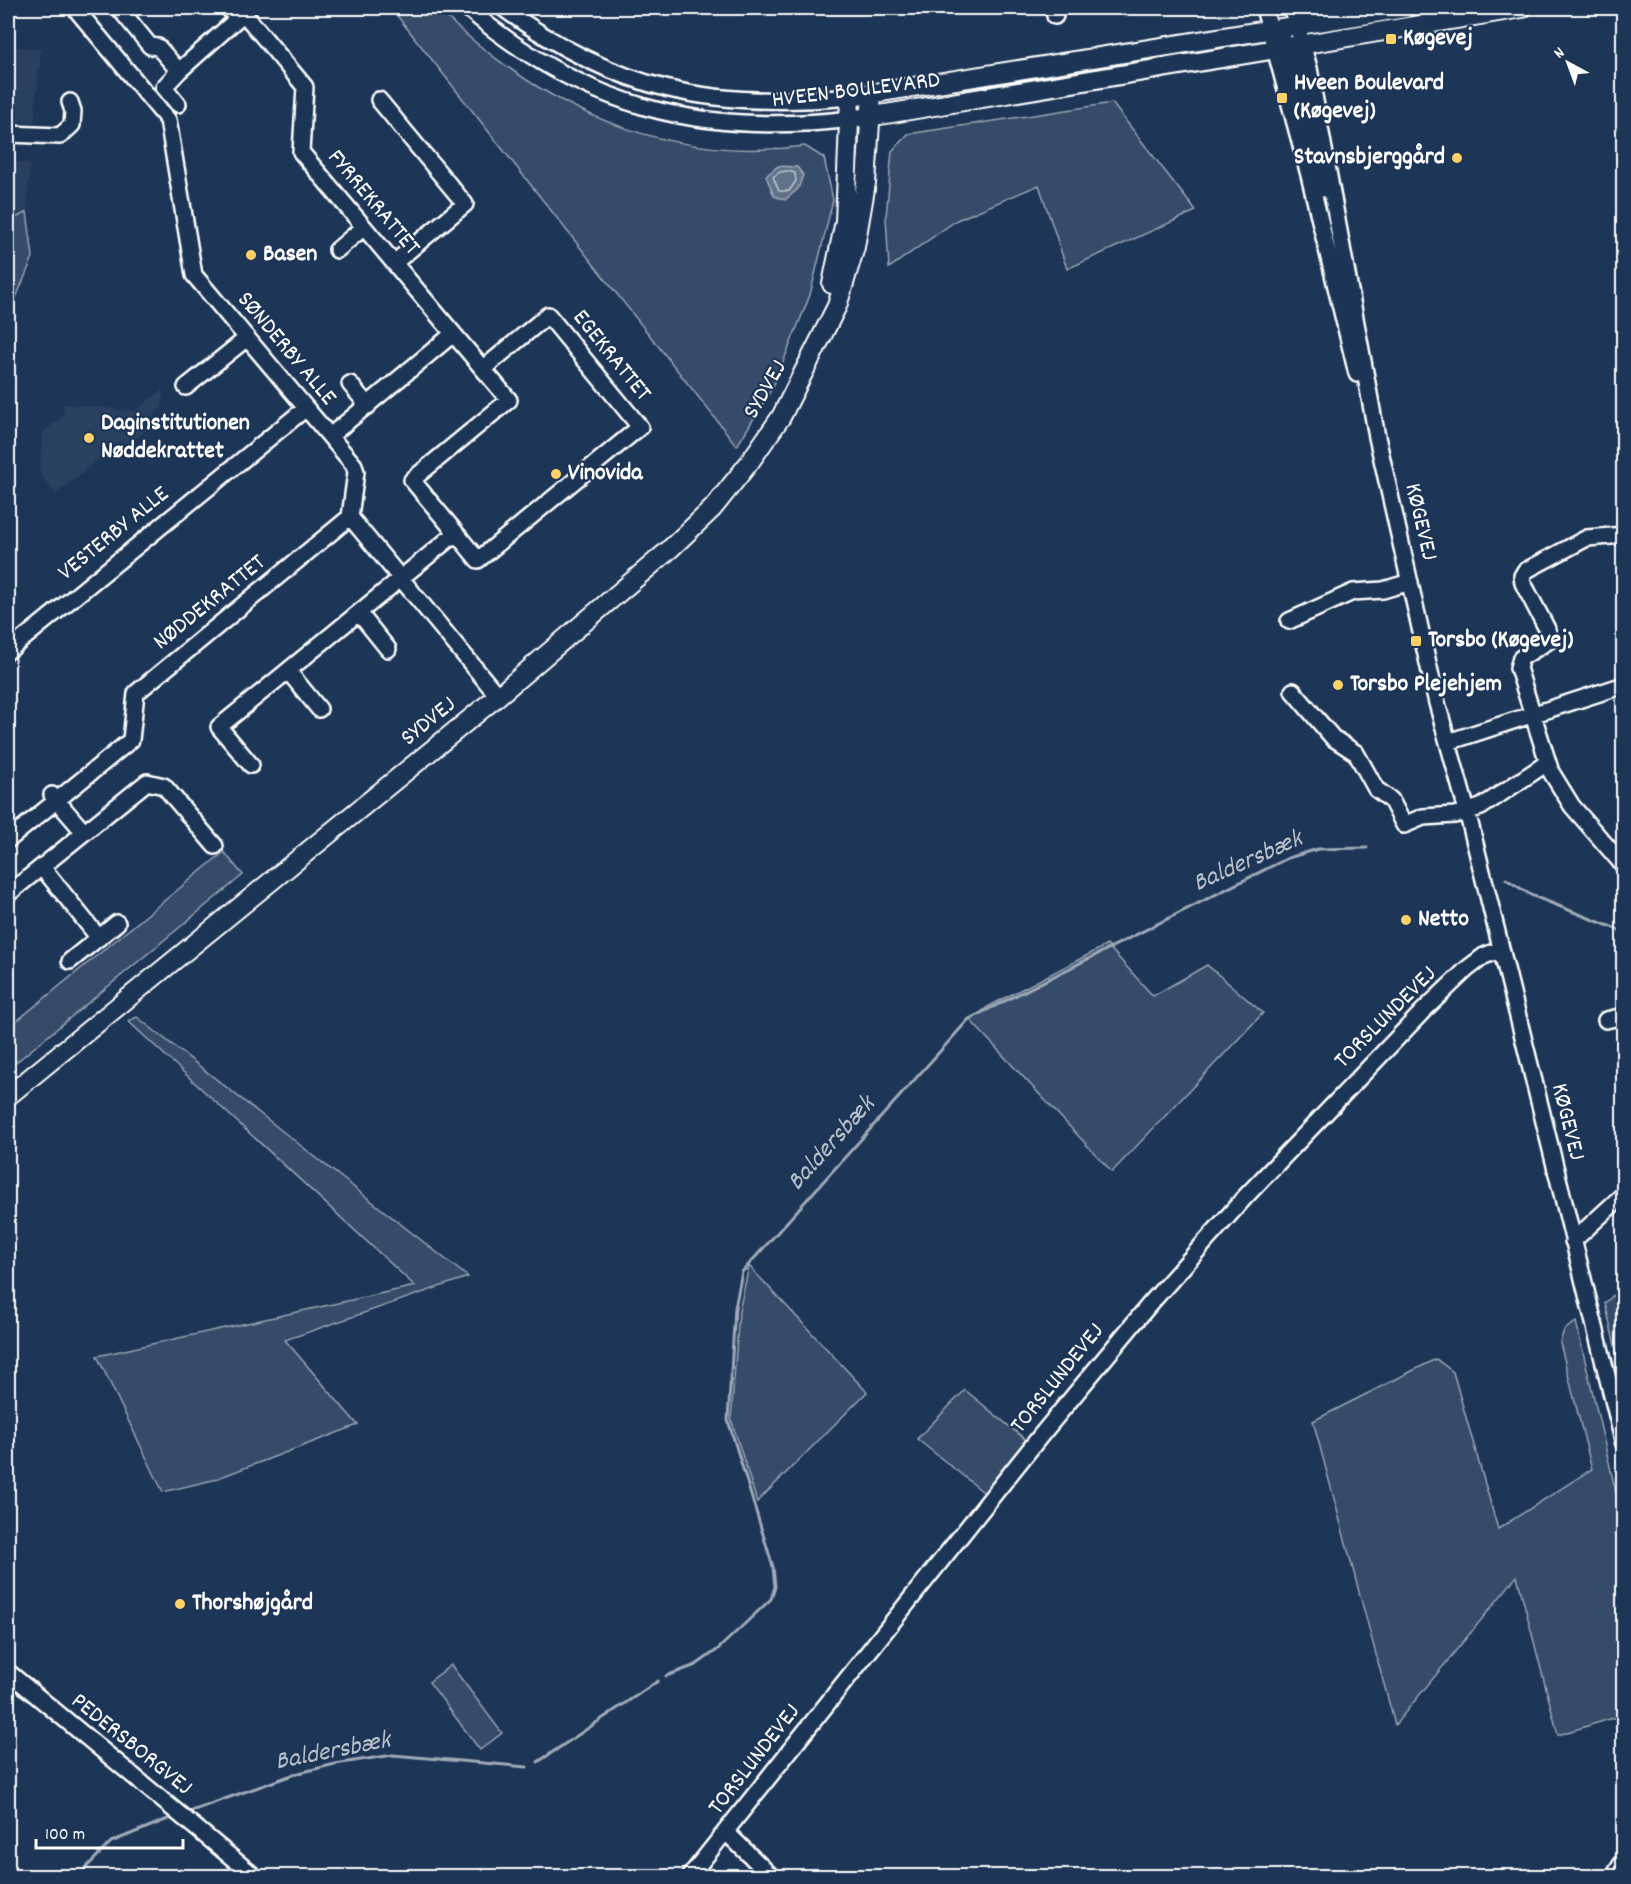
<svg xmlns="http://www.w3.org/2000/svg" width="1631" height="1884" font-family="Dekko,sans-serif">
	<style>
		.built { fill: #2a4161 }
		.green { fill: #364b69; stroke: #9aa5b4; stroke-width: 1.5 }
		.water { fill: #617289; stroke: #a0aab8; stroke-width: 1.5 }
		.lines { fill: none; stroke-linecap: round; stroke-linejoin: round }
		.shore { stroke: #c0c7d0; stroke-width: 1.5 }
		.stream { stroke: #a0aab8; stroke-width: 3 }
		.minor-casing { stroke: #fff; stroke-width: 20 }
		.major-casing { stroke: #fff; stroke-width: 22 }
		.minor { stroke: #1d3557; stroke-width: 15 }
		.major { stroke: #1d3557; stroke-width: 18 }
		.poi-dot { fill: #ffd166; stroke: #1d3557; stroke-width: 2 }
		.labels { text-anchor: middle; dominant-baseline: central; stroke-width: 4.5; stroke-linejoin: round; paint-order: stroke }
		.poi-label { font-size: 24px; font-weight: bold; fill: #fff; stroke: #1d3557; text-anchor: start }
		.street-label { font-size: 24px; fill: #fff; stroke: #1d3557 }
		.water-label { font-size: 26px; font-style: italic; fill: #b8c0ca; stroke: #1d3557 }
	</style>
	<rect width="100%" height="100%" fill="#1d3557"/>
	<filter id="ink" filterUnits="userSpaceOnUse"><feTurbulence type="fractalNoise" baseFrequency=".0167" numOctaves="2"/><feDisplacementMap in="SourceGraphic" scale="12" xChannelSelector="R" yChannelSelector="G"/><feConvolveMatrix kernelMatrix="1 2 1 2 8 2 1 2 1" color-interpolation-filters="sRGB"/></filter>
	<g filter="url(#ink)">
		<path class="built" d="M8 46 41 49 34 123 8 120Z
			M8 161 30 163 27 212 33 257 8 317Z
			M163 389 162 407 153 415 157 421 123 449 118 443 56 494 39 473 43 432 63 416 64 404 135 411Z"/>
		<path class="green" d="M391 8H437C538 106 663 165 805 146L824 158 833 200 810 295 773 387 737 446Z
			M1112 103 1196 211 1067 269 1039 185 957 220 889 268 886 217 892 151 908 134Z
			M27 212 33 257 8 317V222Z
			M224 852 243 875 8 1069V1028Z
			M1107 945 1153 996 1207 965 1263 1013 1112 1172 971 1021 987 1007Z
			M137 1017 468 1277 285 1340 358 1425 213 1480 163 1492 97 1356 415 1286 128 1021Z
			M749 1266 867 1392 757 1502 731 1419 739 1311Z
			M1623 1286V1380L1605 1303Z
			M1576 1322 1623 1522V1715L1558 1735 1517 1576 1395 1725 1313 1421 1436 1359 1453 1372 1498 1529 1592 1469 1560 1343 1564 1330Z
			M965 1390 1026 1440 987 1495 917 1439Z
			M451 1665 502 1733 480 1750 429 1682Z"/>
		<path class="water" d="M778 166 797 167 803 175 798 189 785 200 774 196 766 176Z"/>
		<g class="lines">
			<path class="shore" d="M788 171 795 173 796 181 789 191H779L773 177 780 172Z"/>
			<path class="stream" d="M1506 879 1531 895 1624 932
				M666 1676 696 1665 717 1650 771 1599 775 1587 773 1567 728 1420 735 1308 742 1272 969 1019 1288 858 1318 849 1367 848
				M538 1762 658 1681
				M188 1812 295 1774 335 1764 393 1755 527 1767
				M78 1876 111 1842 173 1817"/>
			<defs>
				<path id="minor" d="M75 8 168 120 194 275 354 465 356 472 350 517 498 696
					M119 8 150 46 158 47 179 71 245 12
					M228 8 234 14 246 16 305 87 301 152 483 369
					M467 8C583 107 701 137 851 119
					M503 8C616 91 712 110 850 97
					M1054 8 1055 16
					M1264 8 1309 175 1357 374
					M1292 8 1309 68 1377 437 1437 703 1467 811 1624 1444
					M1283 39 1293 60 1324 189
					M379 100 465 204 394 263
					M178 104 164 87 179 71
					M8 134 60 136 72 125 73 111 70 102
					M337 250 364 227
					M350 384 368 406
					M186 387 247 338
					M330 436 453 334
					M1624 535 1587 538 1525 571 1522 576 1523 583 1547 629 1550 640 1521 658 1518 668 1551 772 1572 806 1624 866
					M359 613 388 649
					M1289 621 1353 592 1383 590 1410 582
					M8 651 306 408
					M288 671 319 709
					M1293 691 1333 738 1356 753 1376 789 1391 800 1404 825 1423 817 1455 815 1481 807 1547 763
					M1448 742 1624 685
					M251 765 219 727 456 533 478 560 640 427 548 315 483 369 509 400 412 480 456 533
					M52 795 83 831
					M8 840 131 740 136 693 350 517
					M42 867 99 938
					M8 894 147 782 164 786 215 846
					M70 961 117 923
					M1606 1020 1624 1016
					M1573 1241 1624 1194
					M8 1672 254 1876
					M726 1832 771 1876
					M690 1876 1042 1434 1149 1305 1246 1196 1424 1010 1467 969 1484 956 1501 949
					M1614 1876 1624 1860"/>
				<path id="major" d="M862 118 1522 8
					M832 284 845 221 850 97 1405 8
					M8 1096 498 696 670 549 713 508 749 463 781 417 837 306 855 247 866 183 872 93"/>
			</defs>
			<use href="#minor" class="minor-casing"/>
			<use href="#major" class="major-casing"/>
			<use href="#minor" class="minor"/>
			<use href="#major" class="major"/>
		</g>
	</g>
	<g class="poi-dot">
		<rect x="1385" y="33" width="12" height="12" rx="3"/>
		<rect x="1276" y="92" width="12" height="12" rx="3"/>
		<circle cx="1457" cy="158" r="6"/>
		<circle cx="251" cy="255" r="6"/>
		<circle cx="89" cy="438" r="6"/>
		<circle cx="556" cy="474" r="6"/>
		<rect x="1410" y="635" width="12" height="12" rx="3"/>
		<circle cx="1338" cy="685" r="6"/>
		<circle cx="1406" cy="920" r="6"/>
		<circle cx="180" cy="1604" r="6"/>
	</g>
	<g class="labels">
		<g class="poi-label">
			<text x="1403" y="39">Køgevej</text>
			<text x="1294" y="84">Hveen Boulevard<tspan x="1294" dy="28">(Køgevej)</tspan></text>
			<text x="1445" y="158" text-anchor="end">Stavnsbjerggård</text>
			<text x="263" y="255">Basen</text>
			<text x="101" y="424">Daginstitutionen<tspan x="101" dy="28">Nøddekrattet</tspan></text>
			<text x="568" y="474">Vinovida</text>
			<text x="1428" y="641">Torsbo (Køgevej)</text>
			<text x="1350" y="685">Torsbo Plejehjem</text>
			<text x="1418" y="920">Netto</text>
			<text x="192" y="1604">Thorshøjgård</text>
		</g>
		<g class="street-label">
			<text transform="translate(856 91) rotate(-7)">HVEEN BOULEVARD</text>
			<text transform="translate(373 203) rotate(50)">FYRREKRATTET</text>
			<text transform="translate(286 349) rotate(50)">SØNDERBY ALLE</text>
			<text transform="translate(611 356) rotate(51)">EGEKRATTET</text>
			<text transform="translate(766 390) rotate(-60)">SYDVEJ</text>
			<text transform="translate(1420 522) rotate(77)">KØGEVEJ</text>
			<text transform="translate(114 534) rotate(-39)">VESTERBY ALLE</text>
			<text transform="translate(210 603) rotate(-39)">NØDDEKRATTET</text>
			<text transform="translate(429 722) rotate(-39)">SYDVEJ</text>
			<text transform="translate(1386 1018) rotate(-45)">TORSLUNDEVEJ</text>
			<text transform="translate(1567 1122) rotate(76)">KØGEVEJ</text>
			<text transform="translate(1058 1379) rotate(-51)">TORSLUNDEVEJ</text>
			<text transform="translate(131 1745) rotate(39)">PEDERSBORGVEJ</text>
			<text transform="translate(755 1760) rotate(-52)">TORSLUNDEVEJ</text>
		</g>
		<g class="water-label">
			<text transform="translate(1248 862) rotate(-24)">Baldersbæk</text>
			<text transform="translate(832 1144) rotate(-48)">Baldersbæk</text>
			<text transform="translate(333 1752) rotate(-11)">Baldersbæk</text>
		</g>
	</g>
	<rect width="1631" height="1884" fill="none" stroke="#1d3557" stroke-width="30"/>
	<rect x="15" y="15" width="1601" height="1854" fill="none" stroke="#fff" stroke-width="2" filter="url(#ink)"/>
	<g transform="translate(1568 63) rotate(319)" stroke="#1d3557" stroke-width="4.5" paint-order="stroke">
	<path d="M0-4.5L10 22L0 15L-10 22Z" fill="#ffffff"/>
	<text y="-9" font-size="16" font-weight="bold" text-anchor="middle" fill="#ffffff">N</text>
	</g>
	<path d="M36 1839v9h147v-9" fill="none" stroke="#ffffff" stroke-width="3"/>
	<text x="45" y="1839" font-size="18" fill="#ffffff" stroke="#1d3557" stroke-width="4.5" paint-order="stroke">100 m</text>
</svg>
